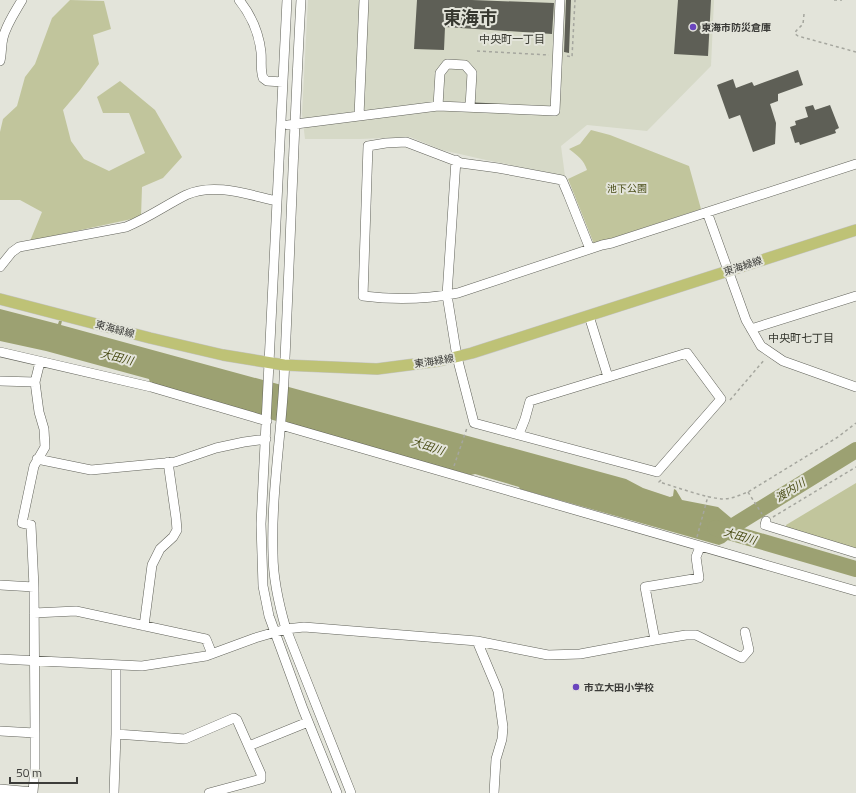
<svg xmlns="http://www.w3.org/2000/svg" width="856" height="793" font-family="'Titillium Web','Noto Sans JP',sans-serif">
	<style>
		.built { fill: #d6d9c7 }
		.green { fill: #c1c59c }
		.water { fill: #9ca172 }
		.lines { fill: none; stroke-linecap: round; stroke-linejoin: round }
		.river { stroke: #9ca172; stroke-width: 16 }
		.building { fill: #5e5f56 }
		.minor-casing { stroke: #61625a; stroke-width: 10 }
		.major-casing { stroke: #c4c4c4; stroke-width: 12 }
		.path { stroke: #a5a69e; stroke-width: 1.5; stroke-dasharray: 3 3; stroke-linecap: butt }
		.minor { stroke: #fff; stroke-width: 9 }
		.major { stroke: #bec276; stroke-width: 11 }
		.poi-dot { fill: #6a45bd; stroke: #e3e4da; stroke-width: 1.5 }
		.labels { text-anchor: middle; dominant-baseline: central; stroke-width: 4; stroke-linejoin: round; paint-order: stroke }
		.poi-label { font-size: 10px; font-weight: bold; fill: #3c3c39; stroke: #e3e4da; text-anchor: start }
		.park-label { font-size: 10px; fill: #4a4e18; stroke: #e3e4da }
		.street-label { font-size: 10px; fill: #3c3c39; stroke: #e3e4da }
		.neighbourhood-label { font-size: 11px; fill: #373830; stroke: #e3e4da }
		.water-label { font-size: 11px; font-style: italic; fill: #484b14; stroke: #e3e4da }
		.town-label { font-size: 18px; font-weight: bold; fill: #373830; stroke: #e3e4da }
	</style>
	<rect width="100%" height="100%" fill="#e3e4da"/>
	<path class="built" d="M308 0H714L711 66 647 131 587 125 561 146 565 176 486 160 442 150 410 137 360 139H305L302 114Z"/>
	<path class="green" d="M70 0 104 1 111 29 93 35 99 64 80 90 63 110 71 141 84 159 109 171 145 153 129 113H103L97 97 120 81 155 110 182 157 163 178 142 187 141 217 30 241 42 212 20 200H0V132L3 119 17 106 25 77 35 64 52 18Z
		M591 130 610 135 689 166 701 209 594 244 568 179 587 170C584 160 577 155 569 149L580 144Z
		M856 483V550L788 531 786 525Z"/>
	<path class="water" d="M0 309 58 324 59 321H62L61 325 626 479 643 488 670 497 673 496 674 489 676 490 682 500 718 507 743 528 724 543 719 545 520 489 519 487 475 474 471 475 233 409 150 383 149 379 46 351 0 341Z"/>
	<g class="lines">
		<path class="river" d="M715 528 856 569
			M725 531 856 450"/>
	</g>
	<path class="building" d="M417 0H472L554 3 552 34 445 27 444 50 414 49Z
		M566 0H571L569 53 564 52Z
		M678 0H711L708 56 674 54Z
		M798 70 803 85 778 94V101L770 104 776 123 775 144 753 152 740 115 729 119 717 85 733 79 736 88 752 82 754 86Z
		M813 105 815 110 830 105 839 128 835 130 836 133 800 145 799 142 795 143 790 127 796 125 795 121 808 117 805 107Z"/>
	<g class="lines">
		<defs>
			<path id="minor" d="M239 0C251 15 259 34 261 52 262 61 260 69 263 78L267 81 283 82
				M287 0 261 524 263 586 269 616 303 709 337 793
				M301 0C294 127 290 254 284 380 281 438 271 496 273 554 273 580 279 605 286 629L351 793
				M0 61C2 53 1 46 3 38 6 25 15 12 22 0
				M438 106 440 73 447 64 465 65 472 73 470 107
				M359 116 364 0
				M288 125 438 106 555 111 560 0
				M456 160 447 295 457 357 474 423 657 472 721 399 687 353 530 401 525 419 519 434
				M707 212 746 320 761 346 783 361 856 387
				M590 249 568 194 562 180 498 168 461 163 406 142 386 143 368 146 363 296C394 300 428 299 458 293L602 245 612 243 856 164
				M0 267 12 252 19 247 126 227C148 218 166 205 186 195 214 182 249 195 277 201
				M589 316 608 377
				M751 329 856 296
				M0 352 151 387 267 421
				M0 381 35 382
				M281 425 856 591
				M37 459 91 470 175 462 216 448 244 442 266 439
				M766 521 765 525 856 553
				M0 585 34 587
				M34 613 76 611 201 638 206 639 212 654
				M144 626 152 565 160 549 173 537 177 530 176 518 168 462
				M655 640 645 587 699 578 696 557 700 547
				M477 641 498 691 503 727 502 739 496 759 494 793
				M0 659 142 666 206 656 255 638 286 629 304 627 477 641 548 655 580 654 655 640 686 635H696L742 658 749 650 745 632
				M0 731 35 733
				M116 734 185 739 234 718 237 720 261 774V779L209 793
				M249 746 308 722
				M0 789 33 792 35 768V733L34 587 31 525 22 523 34 466 45 447 44 429 39 412 35 382 40 362
				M114 793 116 734V665"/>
			<path id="major" d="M0 299 150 338 223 355 284 365 377 369 439 361 472 353 856 230"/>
		</defs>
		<use href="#minor" class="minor-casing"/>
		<use href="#major" class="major-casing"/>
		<path class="path" d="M834 0H842
			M804 14 803 24 796 31 795 34 798 36 856 52
			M477 51 549 55
			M567 56 572 57 575 0
			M730 400 765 359
			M454 466 467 428
			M661 480 659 482C677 487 705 498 723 499 732 499 740 495 748 492L838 437 856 423
			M748 492 762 514
			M773 517 856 467
			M697 537 708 496"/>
		<use href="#minor" class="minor"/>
		<use href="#major" class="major"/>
	</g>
	<g class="poi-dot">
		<circle cx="693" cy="27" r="4"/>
		<circle cx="576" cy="687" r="4"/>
	</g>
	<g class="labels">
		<g class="poi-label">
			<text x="701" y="27">東海市防災倉庫</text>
			<text x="584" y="687">市立大田小学校</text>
		</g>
		<g class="park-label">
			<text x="627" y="188">池下公園</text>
		</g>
		<g class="street-label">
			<text transform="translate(743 266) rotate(-18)">東海緑線</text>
			<text transform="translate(115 329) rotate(15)">東海緑線</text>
			<text transform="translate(434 361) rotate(-9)">東海緑線</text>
		</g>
		<g class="neighbourhood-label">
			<text x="512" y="39">中央町一丁目</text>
			<text x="801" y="338">中央町七丁目</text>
		</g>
		<g class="water-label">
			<text transform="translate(117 357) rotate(14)">大田川</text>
			<text transform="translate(428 446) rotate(18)">大田川</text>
			<text transform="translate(790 490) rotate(-32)">渡内川</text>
			<text transform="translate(740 536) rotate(16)">大田川</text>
		</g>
		<g class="town-label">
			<text x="470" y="17">東海市</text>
		</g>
	</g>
	<path d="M10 777v6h67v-6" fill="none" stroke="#3c3c39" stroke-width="2"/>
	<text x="16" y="777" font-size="12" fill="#3c3c39" stroke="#e3e4da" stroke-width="3" paint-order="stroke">50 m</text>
</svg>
